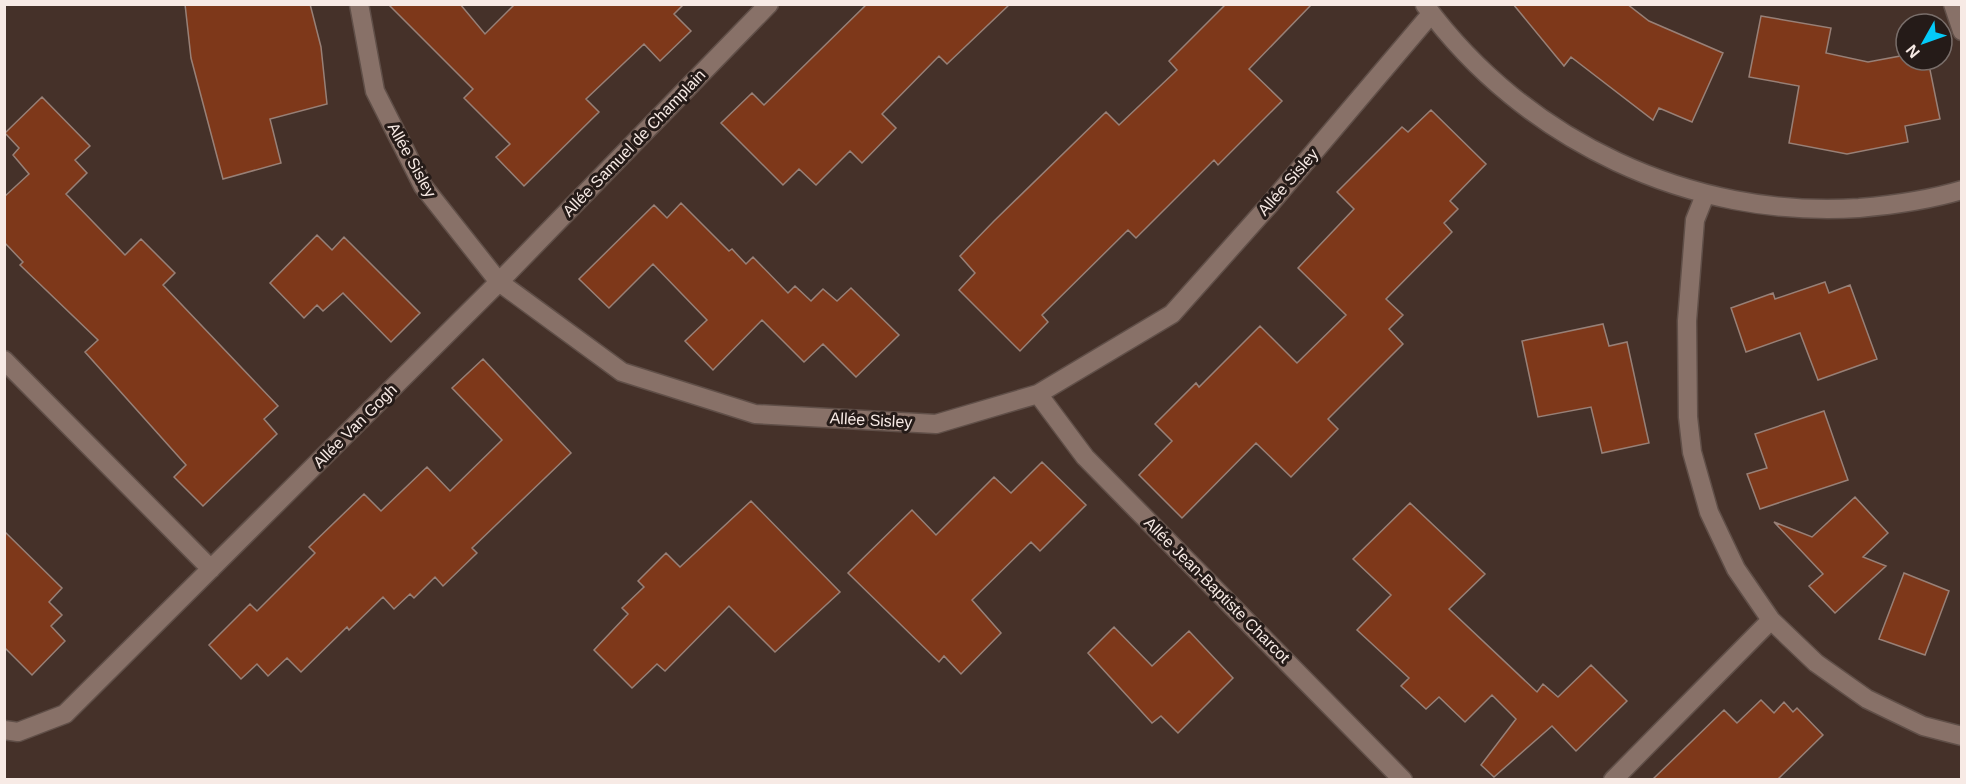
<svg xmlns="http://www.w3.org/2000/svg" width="1966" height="784" font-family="Arial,sans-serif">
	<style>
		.building { fill: #7e381a; stroke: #988077; stroke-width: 1.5 }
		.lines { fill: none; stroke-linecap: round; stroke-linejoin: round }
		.street-casing { stroke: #604f48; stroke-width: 21 }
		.street { stroke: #887168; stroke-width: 18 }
		.labels { text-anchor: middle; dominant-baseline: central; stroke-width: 6; stroke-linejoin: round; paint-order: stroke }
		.street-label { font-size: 16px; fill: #f7eae5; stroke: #251b18 }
	</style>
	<rect width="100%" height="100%" fill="#453129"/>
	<path class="building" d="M185 4H310L321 47 327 104 270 119 281 163 223 179 191 58Z
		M388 4H460L485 34 515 4H684L674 14 691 31 660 61 644 44 586 99 599 112 524 186 496 157 510 144 464 98 473 89Z
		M867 4H1010L947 64 939 56 882 114 896 128 862 163 850 151 816 185 799 169 783 185 721 123 752 93 764 105Z
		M1226 4H1312L1249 69 1282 101 1218 165 1214 160 1136 238 1128 230 1042 315 1048 322 1020 351 959 290 975 273 960 256 994 221 1106 112 1119 125 1177 70 1169 61Z
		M1513 4H1627L1649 21 1723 53 1692 122 1659 108 1653 120 1571 57 1564 66Z
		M1761 16 1831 28 1826 53 1868 62 1906 55V60H1928L1940 119 1905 126 1908 142 1847 154 1789 143 1799 86 1749 77Z
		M42 97 90 146 75 160 87 173 66 194 125 255 141 239 175 273 163 285 278 406 264 419 277 434 203 506 174 477 186 465 85 352 98 340 20 265 23 262 4 242V197L29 174 13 155 19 148 5 133Z
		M1431 110 1486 164 1450 201 1458 209 1444 223 1452 232 1386 299 1403 315 1389 329 1403 344 1328 419 1338 429 1291 477 1256 443 1182 518 1139 475 1172 441 1155 424 1196 383 1199 387 1260 326 1297 363 1346 315 1298 268 1354 209 1337 192 1402 127 1408 132Z
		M681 203 729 251 732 249 746 264 753 257 788 293 795 286 811 301 823 289 837 301 851 288 899 335 856 377 823 344 804 362 762 320 713 370 685 341 707 320 653 264 609 308 579 279 654 205 667 218Z
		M317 235 332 250 344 237 420 313 391 342 343 293 323 311 317 305 304 318 270 283Z
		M1825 282 1829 293 1850 285 1877 359 1818 380 1800 333 1746 352 1731 308 1773 293 1775 299Z
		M1603 324 1609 346 1627 342 1649 443 1602 453 1591 407 1538 417 1522 341Z
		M483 359 571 453 472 548 477 553 443 586 435 577 414 598 410 594 394 609 383 597 349 630 347 627 301 672 287 658 268 676 257 664 241 679 209 645 250 604 257 611 315 553 309 547 364 494 381 511 427 467 450 491 502 440 452 388Z
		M1824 411 1848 480 1760 509 1747 474 1767 468 1755 434Z
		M1042 462 1086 505 1040 551 1031 542 972 600 1001 633 961 674 944 656 939 662 848 573 912 510 936 535 994 477 1011 493Z
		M1855 497 1888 533 1863 557 1886 566 1835 613 1809 586 1823 574 1774 522 1812 537Z
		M751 501 840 592 775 652 729 606 665 671 657 664 632 688 594 650 628 614 622 608 644 587 638 581 666 553 680 567Z
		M1410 503 1485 574 1449 609 1537 692 1543 684 1558 697 1591 665 1627 701 1576 751 1552 726 1494 777 1481 765 1516 719 1492 695 1465 722 1439 697 1426 709 1401 686 1409 678 1357 630 1391 595 1353 559Z
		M4 531 62 588 49 602 62 615 51 626 65 641 32 675 4 647Z
		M1904 573 1949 591 1925 655 1879 639Z
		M1114 627 1152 666 1189 631 1233 678 1178 733 1161 716 1152 723 1088 653Z
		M1761 700 1774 713 1784 702 1793 712 1797 708 1823 735 1777 780H1652L1724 710 1737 723Z"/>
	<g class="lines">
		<defs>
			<path id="street" d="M359 4 375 91 423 186 499 282 622 372 755 414 936 424 1038 394 1172 314 1270 204 1431 14
				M1953 4 1962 31
				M1425 5C1525 141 1691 219 1859 208 1893 205 1929 200 1962 190
				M1705 195 1695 220 1687 321 1688 417 1692 452 1709 512 1736 569 1771 620 1816 663 1867 699 1923 726 1962 736
				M4 360 211 569
				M1038 394 1085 457 1403 780
				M4 730 18 732 65 714 499 282 769 4
				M1613 780 1771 620"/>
		</defs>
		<use href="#street" class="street-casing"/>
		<use href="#street" class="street"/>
	</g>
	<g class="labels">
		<g class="street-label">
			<text transform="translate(634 143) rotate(-46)">Allée Samuel de Champlain</text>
			<text transform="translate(412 160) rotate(61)">Allée Sisley</text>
			<text transform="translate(1288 182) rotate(-49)">Allée Sisley</text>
			<text transform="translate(871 420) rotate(3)">Allée Sisley</text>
			<text transform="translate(355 426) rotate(-45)">Allée Van Gogh</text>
			<text transform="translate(1217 590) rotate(45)">Allée Jean-Baptiste Charcot</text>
		</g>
	</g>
	<rect width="1966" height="784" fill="none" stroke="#f7eae5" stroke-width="12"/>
	<g transform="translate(1924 42) rotate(230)"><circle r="28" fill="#251b18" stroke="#796e6a" stroke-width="1.5"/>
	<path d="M0-4.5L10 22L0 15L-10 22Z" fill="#04cbf9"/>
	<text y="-9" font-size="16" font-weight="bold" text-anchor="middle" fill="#f7eae5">N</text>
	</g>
</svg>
